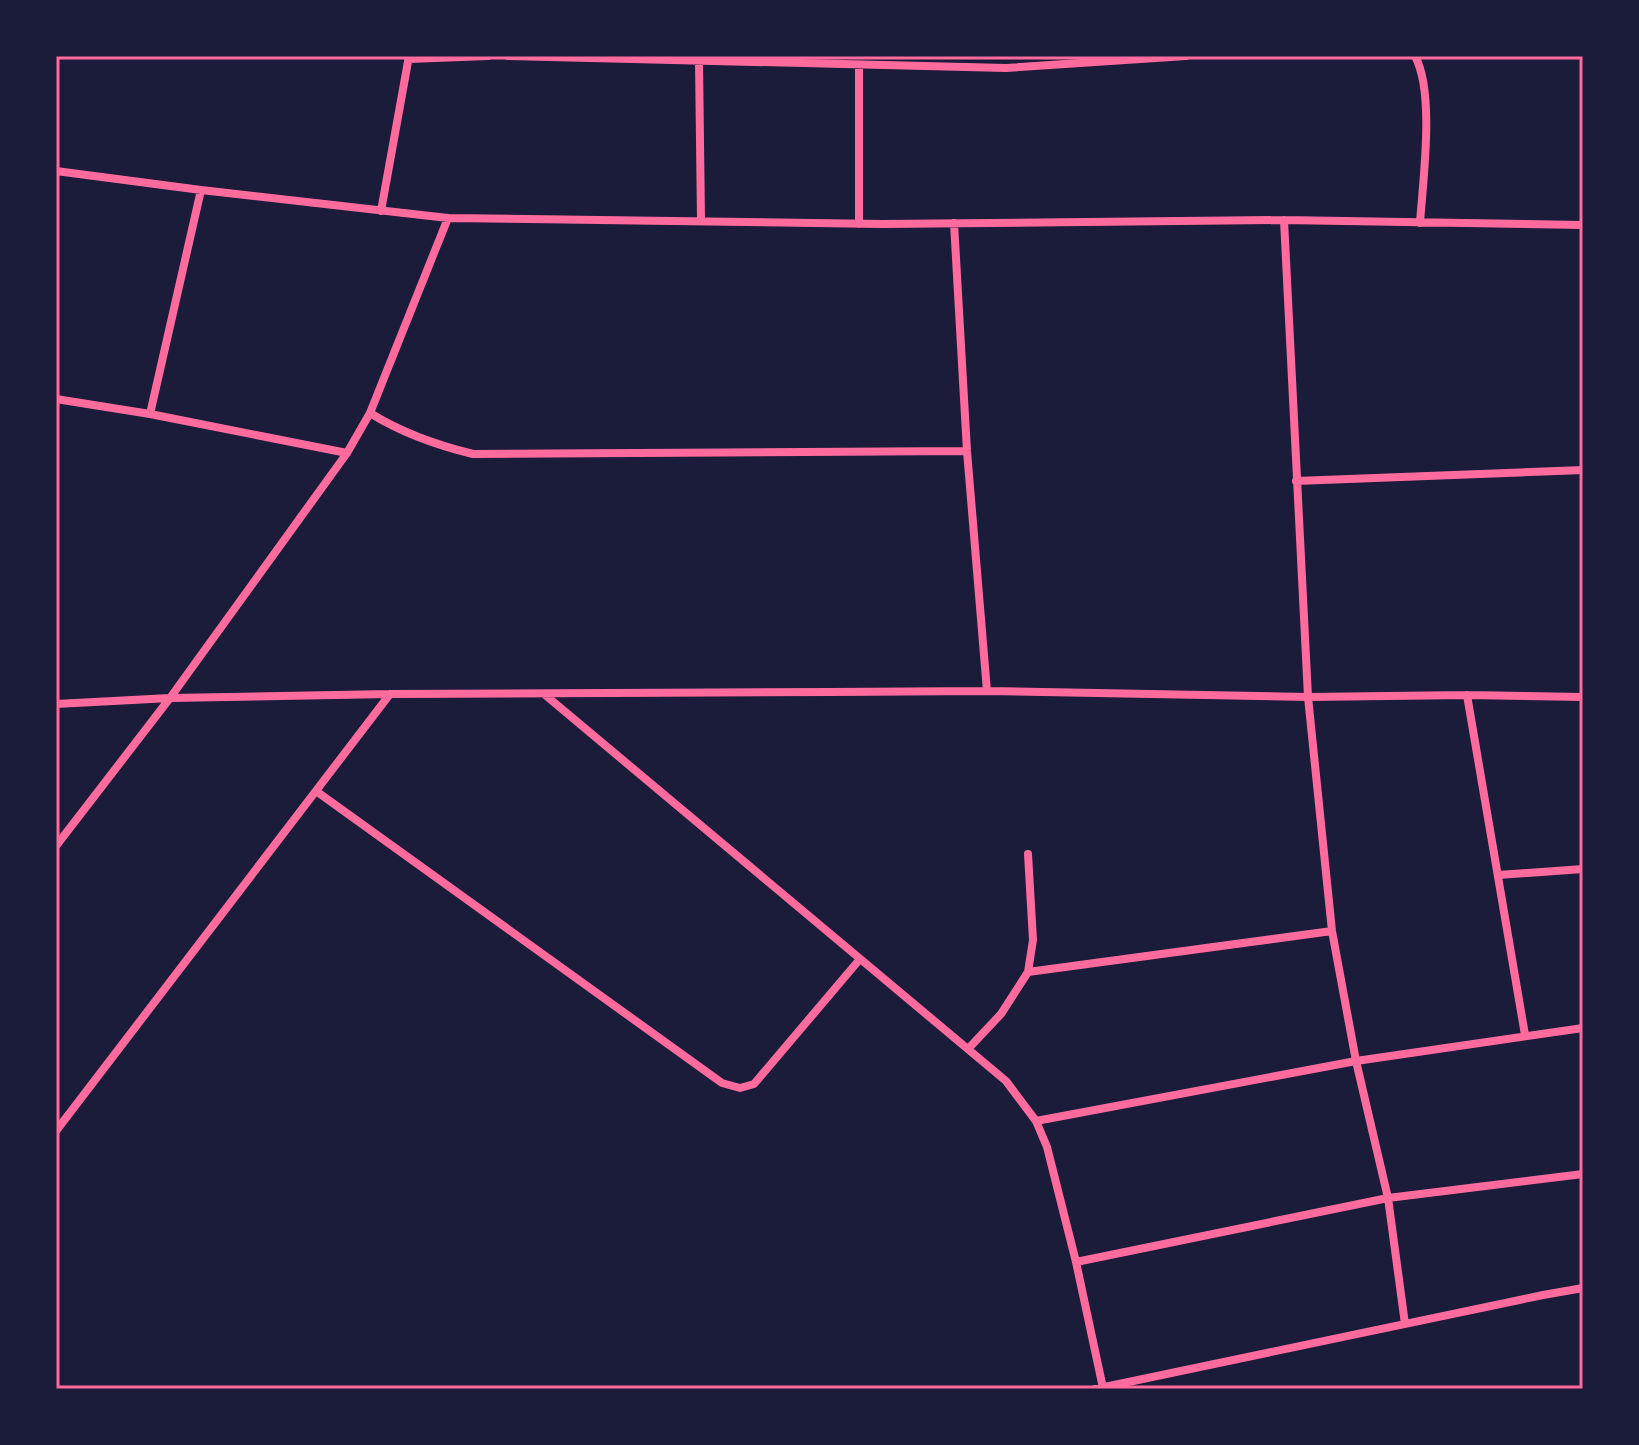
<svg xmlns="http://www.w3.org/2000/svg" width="1639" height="1445" font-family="Lora,serif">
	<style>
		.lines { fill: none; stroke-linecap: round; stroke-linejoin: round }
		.minor { stroke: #ff6b9d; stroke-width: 8 }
		.neatline { fill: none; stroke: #ff6b9d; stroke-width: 3 }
	</style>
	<rect width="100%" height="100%" fill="#1b1b3a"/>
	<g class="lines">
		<path class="minor" d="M508 56 1006 68 1186 56
			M1415 56C1435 93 1423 179 1420 223
			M409 59 488 56
			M699 61 701 221
			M859 65V224
			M56 171 201 190 448 218 882 224 1284 220 1583 225
			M381 211 409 56
			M1284 220 1308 697 1332 931 1356 1061 1388 1198 1405 1324
			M954 223 967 451 987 691
			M56 399 150 414 347 453
			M370 413C402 433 436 445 473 454L967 451
			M150 414 201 190
			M1296 481 1583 470
			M544 694 1006 1081 1036 1121 1047 1147 1076 1262 1103 1388
			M1467 695 1525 1035
			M56 704 170 698 390 694 830 692 987 691 1308 697 1467 695 1583 697
			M316 791 722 1083 740 1088 754 1084 860 959
			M56 846 170 698 347 453 370 413 448 218
			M1498 875 1583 869
			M1028 972 1332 931
			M968 1049 1001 1014 1028 972 1033 940 1028 854
			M1036 1121 1356 1061 1583 1028
			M56 1131 390 694
			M1076 1262 1388 1198 1583 1174
			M1095 1389 1543 1295 1583 1288"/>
	</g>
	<rect width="1639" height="1445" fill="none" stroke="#1b1b3a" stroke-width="116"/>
	<rect x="58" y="58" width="1523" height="1329" class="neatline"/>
</svg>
